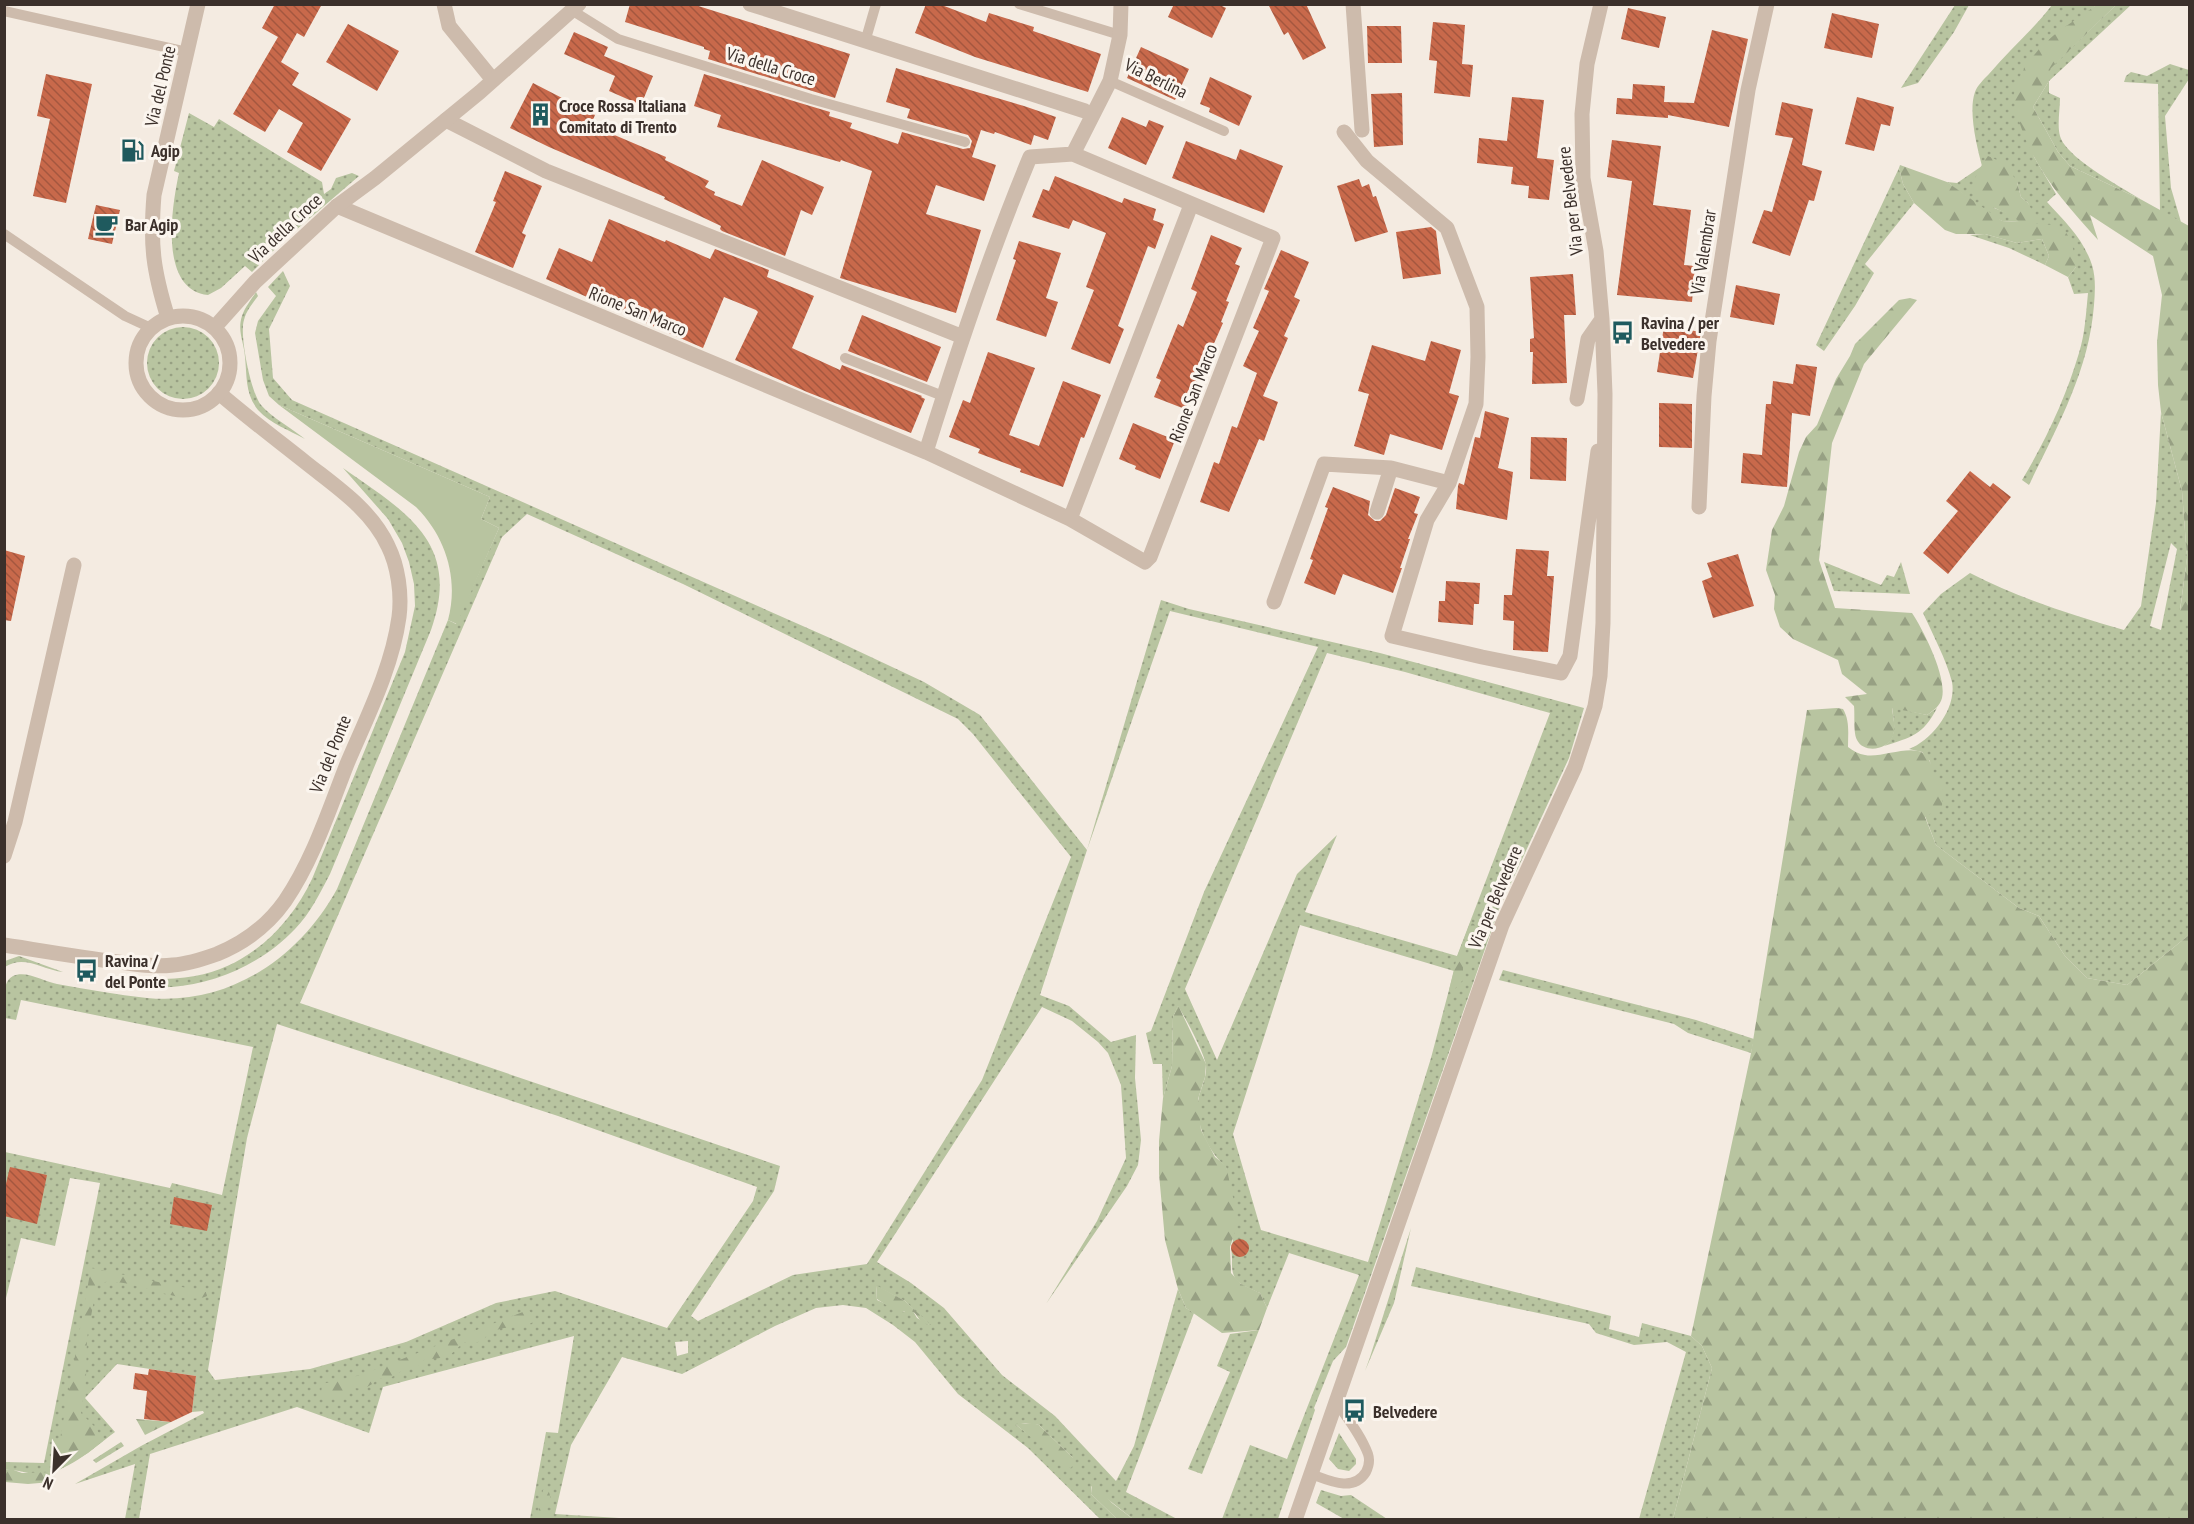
<svg xmlns="http://www.w3.org/2000/svg" width="2194" height="1524" font-family="'PT Sans Narrow',sans-serif">
	<style>
		.grass { fill: url(#grass-dots); fill-rule: evenodd }
		.forest { fill: url(#forest-firs) }
		.green { fill: #b8c4a0 }
		.building { fill: url(#building-back-hatch) }
		.lines { fill: none; stroke-linecap: round; stroke-linejoin: round }
		.service { stroke: #cdbbac; stroke-width: 10 }
		.minor { stroke: #cdbbac; stroke-width: 15 }
		.tertiary { stroke: #cdbbac; stroke-width: 15 }
		.labels { text-anchor: middle; dominant-baseline: central; stroke-width: 6; stroke-linejoin: round; paint-order: stroke }
		.street-label { font-size: 18px; fill: #3b302b; stroke: #fbf5ee }
		.poi-label { font-size: 18px; font-weight: bold; fill: #3b302b; stroke: #fbf5ee; text-anchor: start }
	</style>
	<defs>
		<pattern id="grass-dots" width="8" height="8" patternUnits="userSpaceOnUse" patternTransform="scale(1.5)"><rect width="8" height="8" fill="#b8c4a0"/><path d="M2 2h.1M6 6h.1" fill="none" stroke="#97a083" stroke-width="1.8" stroke-linecap="round"/></pattern>
		<pattern id="forest-firs" width="22" height="20" patternUnits="userSpaceOnUse" patternTransform="scale(1.5)"><rect width="22" height="20" fill="#b8c4a0"/><path d="M5 1l3.5 6h-7zM16 11l3.5 6h-7z" fill="#97a083"/></pattern>
		<pattern id="building-back-hatch" width="6" height="6" patternUnits="userSpaceOnUse" patternTransform="scale(1.5)"><rect width="6" height="6" fill="#c8694b"/><path d="M-1 5l2 2M0 0l6 6M5-1l2 2" fill="none" stroke="#a4573f"/></pattern>
	</defs>
	<rect width="100%" height="100%" fill="#f4ebe1"/>
	<path class="grass" d="M1955 5H1969L1954 32 1918 83 1901 88Z
		M2052 5H2096L2021 75 2034 157 2056 194 2047 202C2065 222 2083 238 2092 265 2096 278 2095 292 2094 305 2089 371 2057 427 2029 485L2022 480C2046 440 2066 397 2079 353 2085 334 2086 313 2088 293L2074 294 2068 277 2076 267 2034 224 2028 203 2021 197 2017 182 1994 208 2013 215 2020 222 2002 221 1992 216 1947 182 1957 183 1982 166C1977 147 1968 111 1975 92 1977 86 1984 79 1989 74 2009 50 2033 30 2052 5Z
		M2116 5H2131L2049 81V93L2060 98C2060 110 2057 125 2060 136 2066 158 2123 188 2142 200L2070 166 2058 152 2033 107 2049 81V69Z
		M2170 64 2189 70V79L2165 116 2171 188 2181 222 2160 211 2158 84 2124 82 2126 76 2131 72 2147 76Z
		M189 113 214 127 219 119 322 182 324 194 331 189 336 178 352 173 359 176 282 242 252 272 245 266 221 288 208 295C158 290 172 205 179 173L174 171Z
		M1899 168 1903 184 1914 203 1865 264 1874 273 1855 306 1824 351 1816 345Z
		M1985 234 2017 243 2042 239 2049 256 2045 265 2009 248 1970 235Z
		M283 271 290 286 269 329 273 378 292 400 839 642 924 682 980 715 1087 850 1161 600 1189 609 1380 653 1584 708 1569 758 1499 909 1346 1347 1333 1361 1314 1408 1315 1410 1278 1519H1222L1250 1445 1287 1459 1359 1275 1289 1253 1267 1308 1260 1293C1240 1284 1231 1283 1232 1260 1232 1252 1230 1247 1233 1241L1226 1167C1208 1151 1193 1121 1199 1096 1202 1086 1207 1076 1206 1065 1204 1052 1185 1017 1178 1006L1173 1017 1172 1066 1163 1098 1162 1064H1153L1146 1033 1151 1031 1204 892 1318 647 1170 611 1087 850 1040 995 1069 1006 1111 1042 1136 1035 1135 1078 1141 1140 1138 1165 1127 1186 1046 1304 1097 1221 1126 1158 1121 1085 1108 1053 1098 1042 1072 1021 1042 1007 877 1262 911 1283 944 1308 1002 1375 1055 1416 1116 1481 1134 1446 1178 1289 1186 1308 1194 1313 1126 1492 1177 1519H1133L1091 1486V1494L1117 1519H1100L1028 1448 958 1394 915 1342 893 1325 866 1308 843 1305 816 1308 775 1326 682 1374 622 1357 571 1445 555 1514 635 1519H530L546 1432 558 1433 574 1336 383 1387 369 1433 297 1407 150 1454 139 1519H125L135 1464 75 1484 141 1446 204 1413 203 1411 192 1412 196 1376 117 1364 85 1398 115 1432C92 1449 66 1474 37 1474 26 1474 16 1469 5 1470V1462L44 1463 100 1183 70 1178 55 1246 21 1238 5 1302V1152L170 1188 172 1183 222 1195 253 1047 21 1000 16 1020 5 1018C5 1006 0 983 13 976 26 970 45 982 57 984 87 989 117 995 147 998 229 1006 299 958 337 889L448 620 456 624 499 528 481 519 490 497 279 405 269 396 263 380 255 333 258 321 276 296 268 287ZM527 514 683 584 958 719 973 734 1071 857 982 1080 867 1264 793 1275 698 1321 691 1316 774 1191 780 1166 300 1003 502 537ZM1327 653 1405 672 1550 713 1457 956 1305 912 1337 835 1297 874 1217 1060 1185 989ZM1300 925 1454 971 1431 1058 1368 1262 1261 1230 1233 1134ZM277 1024 558 1116 757 1187 753 1201 667 1328 555 1291 496 1303 406 1342 310 1369 215 1380 208 1370 247 1138ZM876 1286 905 1301 930 1325 917 1318 913 1311 907 1309 904 1312 877 1300ZM688 1341V1353L677 1356 675 1342ZM1026 1423 1039 1425 1073 1458 1040 1443 1016 1425Z
		M256 292 258 296C252 304 246 311 244 320 239 334 251 393 261 405 271 417 293 429 305 439 289 430 271 424 258 410 245 394 247 376 245 357 244 342 237 331 242 316 245 307 251 300 256 292Z
		M147 363a36 36 0 1 1 72 0a36 36 0 1 1-72 0Z
		M2161 412 2182 491 2187 558 2180 610 2190 619 2189 935 2127 985 2087 978 2065 956 2039 916 2019 908 1936 845 1925 816 1931 776 1930 761 1922 752 1909 749C1932 740 1957 708 1952 682 1946 659 1933 635 1923 613L1941 594 1970 573C2019 598 2071 615 2124 630L2141 606 2156 503ZM2171 543 2177 549 2161 630 2150 626Z
		M343 468C406 512 462 543 431 630L330 874C320 893 310 914 295 929 264 962 217 984 172 987 152 988 132 983 112 980 140 978 168 981 195 976 248 967 290 926 312 879L405 652 415 606 414 584 409 562 402 543 388 519Z
		M1824 562 1881 585 1887 575 1894 577 1901 562 1910 594 1834 591Z
		M1892 707 1927 715 1937 708C1923 735 1912 737 1884 746 1898 737 1894 722 1892 707Z
		M19 956 63 972C43 970 24 954 5 967V961Z
		M1503 970 1696 1020 1754 1039 1751 1053 1688 1033 1674 1024 1499 980Z
		M1411 1228 1394 1303 1365 1371 1370 1357Z
		M1416 1267 1611 1316 1609 1329 1639 1337 1642 1323 1691 1336 1702 1346 1712 1368 1673 1519H1639L1686 1352 1667 1342 1634 1345 1596 1333 1589 1324 1411 1286Z
		M1259 1330 1202 1474 1188 1469 1230 1372 1217 1366 1230 1334Z
		M1339 1433 1356 1459V1464L1349 1471 1338 1469 1329 1459Z
		M121 1442 124 1446 96 1463 93 1460Z
		M1321 1490 1341 1496 1351 1495 1387 1519H1344L1316 1503Z"/>
	<path class="forest" d="M2096 5H2116L2050 69 2049 81 2033 107 2058 152 2070 166 2142 200 2189 226V619L2180 611 2187 558 2182 491 2161 412 2158 385 2157 342 2162 295 2153 256 2090 215 2098 240C2064 202 2029 164 2017 113 2016 107 2013 100 2014 95 2015 79 2031 58 2041 47 2057 30 2078 19 2096 5Z
		M1988 156 2006 164 2017 182 2021 197 2028 203 2034 214V224C2041 224 2053 224 2059 227 2072 233 2075 255 2076 267L2068 277 2045 265 2049 256 2042 239 2017 243 1985 234H1956L1945 230 1914 203 1903 184 1899 168 1900 165 1947 182 2002 221 2019 222C2012 214 2004 213 1995 208 1964 194 1972 179 1988 156Z
		M1910 298 1917 300 1864 364 1832 443 1819 560 1835 608 1912 613C1924 631 1947 677 1942 698 1940 706 1934 710 1927 715L1892 708C1893 717 1896 727 1893 736 1888 750 1864 754 1857 740 1853 733 1855 715 1854 706L1845 697 1867 694 1842 674 1838 660 1793 639 1780 627 1774 609 1775 595 1766 570 1772 530 1784 506 1799 452 1806 437 1817 425 1836 379 1850 356 1855 344 1899 300Z
		M1837 708 1843 709C1850 721 1848 733 1848 747 1853 751 1859 754 1865 755 1884 759 1922 738 1930 762 1932 766 1931 772 1931 776L1943 788 1942 807 1925 817 1936 845 2019 908 2039 916 2065 956 2087 978 2127 985 2189 935V1519H1673L1712 1368 1702 1346 1691 1336 1751 1053 1807 710Z
		M1470 923 1474 924 1476 928 1463 953V980L1451 993 1449 990 1457 957Z
		M1178 1005 1206 1064 1205 1077 1198 1099 1201 1130 1215 1157 1226 1166 1235 1206 1237 1226 1230 1247 1231 1273 1241 1284 1260 1293 1267 1308 1259 1330 1222 1333 1186 1308 1178 1289 1165 1240 1159 1174V1141L1163 1098 1172 1066 1173 1017Z
		M91 1268 206 1292 207 1296C180 1308 126 1273 97 1284L87 1338 86 1377 81 1413 96 1428 103 1441 88 1453 54 1473 51 1482 28 1484 5 1482V1470L11 1469 22 1473 54 1472Z
		M876 1285 905 1301 931 1325C911 1322 923 1305 898 1313L877 1299Z
		M528 1310 534 1315 533 1322C518 1331 508 1324 495 1331 482 1338 483 1345 464 1342L448 1357 424 1360 416 1369H405L387 1380 380 1378C370 1385 367 1390 354 1388 343 1397 335 1402 321 1395L322 1384 361 1375Z
		M136 1419 171 1422 145 1435Z
		M1032 1423 1039 1425 1073 1458 1074 1463 1071 1468 1067 1467 1015 1424Z
		M1092 1483H1094L1112 1503 1133 1519H1117L1091 1494Z
		M547 1489C553 1496 549 1505 544 1512L547 1519H537L543 1490Z"/>
	<path class="green" d="M279 405 490 497 481 519 499 528 457 624 448 620C459 579 446 537 416 507Z"/>
	<path class="building" d="M275 4H322L304 37 297 33 281 62 299 73 292 85 351 119 321 171 287 152 303 123 279 109 265 132 233 114 278 37 262 28Z
		M630 4H692L850 54 835 98 708 59 710 51 704 49V47L625 22Z
		M926 4H939L986 22 989 13 1034 27 1033 31 1101 54 1088 92 975 57 915 33Z
		M1174 4H1218L1226 8 1212 38 1168 17Z
		M1268 4H1306L1326 48 1303 60 1288 32 1284 35Z
		M1628 8 1666 17 1659 48 1621 39Z
		M1832 13 1879 24 1872 58 1824 48Z
		M1433 22 1465 25 1462 64 1473 65 1470 97 1434 93 1437 61 1429 60Z
		M348 24 399 51 377 91 326 62Z
		M1367 26H1401L1402 63H1368Z
		M1712 30 1748 39 1729 127 1668 115V118L1616 114 1617 98 1632 99 1633 84 1665 86 1664 102 1694 103Z
		M574 32 608 47 604 56 653 76 641 105 609 91 615 76 564 54Z
		M1141 47 1189 69 1175 100 1127 78Z
		M896 68 1024 106 1056 117 1048 140 1034 135 1031 145 995 132 994 134 981 130 972 157 996 165 984 201 936 185 926 214 981 230 956 313 840 278 872 171 841 160 840 162 717 127 721 115 694 106 704 74 830 112 829 116 852 123 850 128 898 144 902 132 963 149 970 148 972 141 968 135 907 118 910 109 886 102Z
		M46 74 92 84 66 203 33 196 50 119 37 116Z
		M1210 77 1252 96 1239 126 1209 112 1210 108 1200 104Z
		M533 83 595 115 591 125 666 157 665 160 709 181 705 187 715 192 714 195 742 206 762 160 824 187 812 215 801 210 785 256 722 231 720 229 721 226 664 199 665 197 549 147 510 128Z
		M1402 93 1403 145 1374 147 1371 94Z
		M1512 97 1544 100 1537 158 1554 160 1549 200 1528 198 1529 186 1511 184 1513 167 1477 163 1479 138 1507 141Z
		M1857 97 1894 107 1890 126 1881 124 1874 151 1845 144Z
		M1782 102 1813 109 1802 165 1822 171 1814 201 1809 200 1790 256 1752 243 1764 210 1772 212 1793 138 1775 135Z
		M1122 117 1146 127 1149 120 1164 126 1146 165 1108 148Z
		M1612 140 1661 146 1653 205 1691 210 1684 265 1695 266 1692 302 1617 295 1632 181 1607 177Z
		M1186 141 1236 160 1240 149 1283 166 1264 213 1172 178Z
		M505 171 542 186 522 233 526 235 513 268 475 252 496 202 493 201Z
		M1055 176 1122 203 1124 198 1156 209 1153 220 1164 224 1155 249 1148 246 1118 326 1124 329 1110 364 1071 349 1094 290 1086 287 1106 233 1073 220 1069 229 1032 217 1043 189 1049 191Z
		M1359 179 1362 187 1369 184 1373 197 1376 196 1388 232 1355 242 1337 186Z
		M96 205 120 210 112 244 88 239Z
		M609 219 665 242 666 240 710 259 715 249 769 270 767 277 814 296 792 348 840 370 842 365 922 396 921 397 925 399 911 433 807 392 735 360 758 312 756 310 724 297 703 348 546 279 559 248 592 262Z
		M1431 227 1436 231 1441 274 1403 279 1396 232Z
		M1211 235 1242 248 1235 264 1240 266 1226 301 1229 302 1221 322 1223 323 1185 409 1154 397 1161 380 1156 378 1178 324 1183 327 1197 292 1191 289Z
		M1019 241 1061 253 1046 298 1058 302 1046 337 996 320 1016 260 1013 259Z
		M1281 250 1309 262 1294 297 1300 300 1284 336 1288 338 1263 396 1278 402 1264 441 1259 439 1229 512 1200 502 1214 462 1219 464 1232 426 1237 428 1257 373 1243 366 1259 331 1253 328 1269 291 1264 289Z
		M1573 274 1576 315H1564L1567 383 1532 384 1533 352H1530V339L1534 338 1530 277Z
		M1736 285 1780 294 1774 325 1730 317Z
		M862 315 941 347 927 382 848 351Z
		M1664 326 1701 332 1693 378 1657 372Z
		M1431 341 1461 350 1449 393 1459 396 1442 450 1390 434 1384 455 1354 446 1369 394 1358 391 1372 345 1425 361Z
		M988 352 1035 368 1009 435 1039 446 1063 381 1101 395 1084 438 1081 437 1063 487 1020 472 1021 469 978 453 980 449 949 437 963 400 970 403Z
		M1796 364 1817 367 1810 416 1792 413 1787 487 1741 483 1743 453 1762 455 1766 404H1771L1773 381 1793 384Z
		M1659 403 1692 404V448L1659 447Z
		M1485 411 1509 418 1498 468 1513 472 1507 520 1456 509 1458 486 1459 483 1464 485 1475 437 1480 438Z
		M1133 423 1175 440 1160 479 1135 469 1136 466 1119 459Z
		M1531 437 1567 438 1566 481 1530 479Z
		M1970 471 1990 487 1993 483 2011 497 1948 574 1923 553 1958 511 1946 501Z
		M1333 487 1370 501 1368 515 1375 521H1380L1386 515 1395 488 1420 497 1414 513 1418 514 1408 539H1410L1400 568H1402L1393 593 1343 574 1335 595 1304 583 1313 560 1310 559 1328 508 1325 507Z
		M1516 549 1549 551 1547 576H1554L1548 652 1513 650 1514 621 1503 620 1504 595H1512Z
		M4 550 25 556 11 621 4 620Z
		M1738 554 1754 606 1713 618 1702 581 1712 577 1707 563Z
		M1446 581 1480 583 1479 604H1474L1473 625 1438 622 1439 601H1445Z
		M10 1167 47 1175 37 1224 4 1216V1192Z
		M174 1197 212 1205 207 1231 170 1224Z
		M1231 1248a9 9 0 1 1 18 0a9 9 0 1 1-18 0Z
		M149 1369 196 1376 192 1412 171 1422 144 1419 147 1391 133 1389 135 1373 148 1375Z"/>
	<g class="lines">
		<path class="service" d="M1019 4 1120 35
			M4 11 187 52
			M573 11 618 39 811 99 965 142
			M865 42 876 4
			M1110 81 1224 131
			M4 234 125 316 151 328
			M845 358 943 396
			M1311 1474C1328 1480 1353 1493 1366 1472 1369 1466 1370 1460 1368 1454 1361 1435 1347 1418 1336 1402"/>
		<path class="minor" d="M444 4 449 26 493 80
			M750 4 1085 111
			M1353 4 1362 130
			M446 120 546 171 963 337
			M1344 132 1367 161 1447 228 1477 307 1478 357 1476 404 1449 483
			M1073 154 1110 81 1120 35 1121 4
			M337 206 926 452 1070 519 1145 562 1150 557 1273 238 1073 154 1030 157C990 253 957 352 926 452
			M1577 399 1588 339 1602 319
			M1699 507 1704 396 1709 341 1748 90 1767 4
			M1377 512 1391 468 1449 483 1427 520 1392 636 1482 657 1561 673 1570 656 1598 451
			M1070 519 1191 205
			M1274 602 1324 464 1391 468
			M4 856 15 822 74 565
			M4 945C45 951 86 959 127 963 142 965 157 967 173 965 188 964 203 959 217 954 244 943 268 925 285 901 313 860 329 810 347 764 367 717 392 668 399 617 402 594 398 566 388 546 371 509 335 486 305 462 276 439 247 417 219 393
			M1295 1520 1502 925 1575 767 1595 706 1600 676 1603 623 1605 394 1602 319 1596 251 1583 178 1582 114 1587 64 1601 4"/>
		<path class="tertiary" d="M136 363a47 47 0 1 1 94 0a47 47 0 1 1-94 0Z
			M168 318C153 270 150 245 154 195L198 4
			M214 328 255 282 337 206 375 178 480 92 579 4"/>
	</g>
	<defs>
		<symbol id="building-bare" viewBox="-9 -9 18 18"><path d="M-4-6H4V6H1V3H-1V6H-4ZM-2.5-4.3h1.7v1.8h-1.7ZM.8-4.3h1.7v1.8H.8ZM-2.5-1h1.7V.8h-1.7ZM.8-1h1.7V.8H.8Z" fill="#1f5a5e" stroke="#fbf5ee" stroke-width="2.5" paint-order="stroke"/></symbol>
		<symbol id="fuel-bare" viewBox="-9 -9 18 18"><path d="M-5.5-6h7V0h2V4h1.3V-2.5L3-4.5l.8-.8L6-3V5H2.5V1h-1V6h-7ZM-4.2-4.7v3.2H.2V-4.7Z" fill="#1f5a5e" stroke="#fbf5ee" stroke-width="2.5" paint-order="stroke"/></symbol>
		<symbol id="cafe-bare" viewBox="-9 -9 18 18"><path d="M-5.5-4.5H6V0H3Q3 3.5 0 3.5H-2.5Q-5.5 3.5-5.5 0ZM3-3.2v2h1.7v-2ZM-6 4.5H4V6H-6Z" fill="#1f5a5e" stroke="#fbf5ee" stroke-width="2.5" paint-order="stroke"/></symbol>
		<symbol id="bus-bare" viewBox="-9 -9 18 18"><path d="M-5-6H5V4H4V6H2V4H-2V6H-4V4H-5ZM-3.5-4V0h7V-4ZM-3.5 1.2v1.5H-2V1.2ZM2 1.2v1.5H3.5V1.2Z" fill="#1f5a5e" stroke="#fbf5ee" stroke-width="2.5" paint-order="stroke"/></symbol>
	</defs>
	<g fill-rule="evenodd">
		<use href="#building-bare" x="524" y="98" width="33" height="33"/>
		<use href="#fuel-bare" x="116" y="134" width="33" height="33"/>
		<use href="#cafe-bare" x="90" y="208" width="33" height="33"/>
		<use href="#bus-bare" x="1606" y="316" width="33" height="33"/>
		<use href="#bus-bare" x="70" y="954" width="33" height="33"/>
		<use href="#bus-bare" x="1338" y="1394" width="33" height="33"/>
	</g>
	<g class="labels">
		<g class="street-label">
			<text transform="translate(771 66) rotate(17)">Via della Croce</text>
			<text transform="translate(1156 78) rotate(26)">Via Berlina</text>
			<text transform="translate(160 86) rotate(-77)">Via del Ponte</text>
			<text transform="translate(1570 201) rotate(-97)">Via per Belvedere</text>
			<text transform="translate(285 228) rotate(-43)">Via della Croce</text>
			<text transform="translate(1703 252) rotate(-81)">Via Valembrar</text>
			<text transform="translate(638 311) rotate(22)">Rione San Marco</text>
			<text transform="translate(1193 393) rotate(-69)">Rione San Marco</text>
			<text transform="translate(330 754) rotate(-68)">Via del Ponte</text>
			<text transform="translate(1495 897) rotate(-67)">Via per Belvedere</text>
		</g>
		<g class="poi-label">
			<text x="559" y="105">Croce Rossa Italiana<tspan x="559" dy="21">Comitato di Trento</tspan></text>
			<text x="151" y="150">Agip</text>
			<text x="125" y="224">Bar Agip</text>
			<text x="1641" y="322">Ravina / per<tspan x="1641" dy="21">Belvedere</tspan></text>
			<text x="105" y="960">Ravina /<tspan x="105" dy="21">del Ponte</tspan></text>
			<text x="1373" y="1411">Belvedere</text>
		</g>
	</g>
	<rect width="2194" height="1524" fill="none" stroke="#3b302b" stroke-width="12"/>
	<g transform="translate(54 1470) rotate(204)" stroke="#fbf5ee" stroke-width="4.5" paint-order="stroke">
	<path d="M0-4.5L10 22L0 15L-10 22Z" fill="#3b302b"/>
	<text y="-9" font-size="16" font-weight="bold" text-anchor="middle" fill="#3b302b">N</text>
	</g>
</svg>
